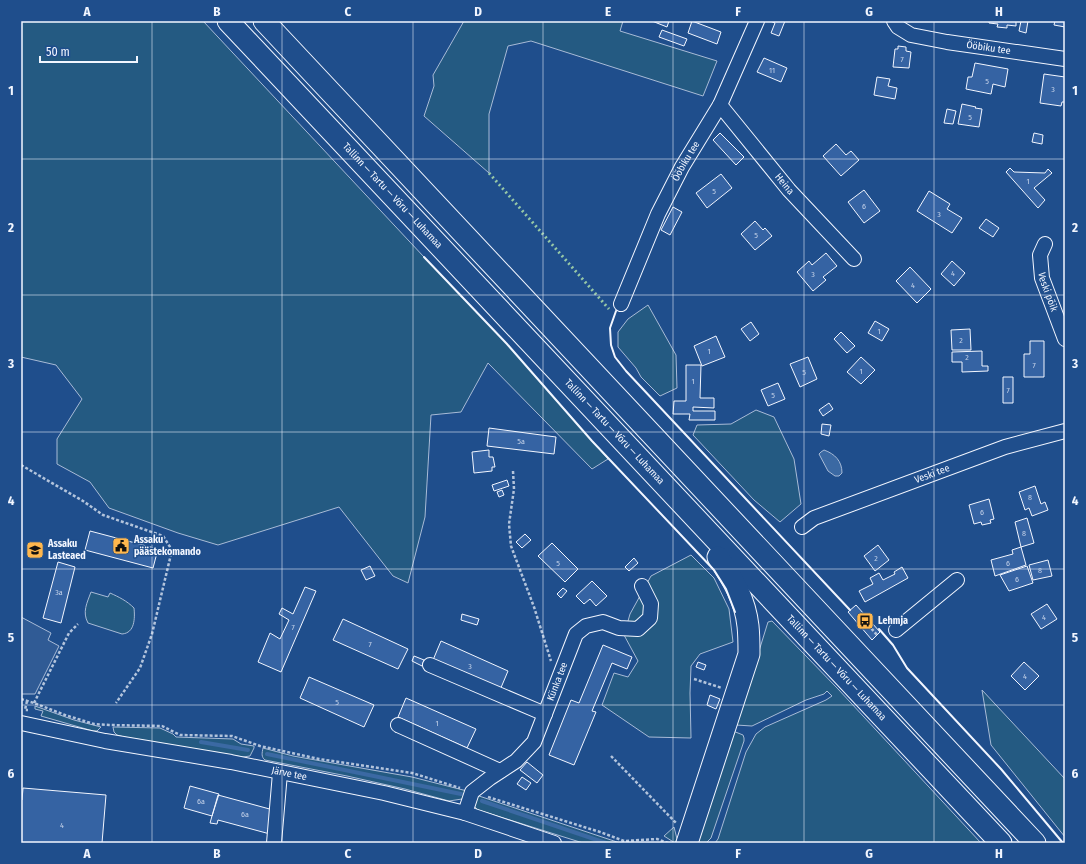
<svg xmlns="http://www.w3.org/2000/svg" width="1086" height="864" font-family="'Fira Sans Condensed',sans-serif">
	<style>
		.green { fill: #245a82; stroke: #a8bbd7 }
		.parking { fill: #305b95; stroke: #a8bbd7 }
		.water { fill: #3b69a3; stroke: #a8bbd7 }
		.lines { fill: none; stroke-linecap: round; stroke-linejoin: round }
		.stream { stroke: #3b69a3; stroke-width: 4 }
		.building { fill: #3563a3; stroke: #f2f6ff }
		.minor-casing { stroke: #f2f6ff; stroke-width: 16 }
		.highway-casing { stroke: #f2f6ff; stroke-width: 23 }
		.path { stroke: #b3c4dc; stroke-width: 2.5; stroke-dasharray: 3 2; stroke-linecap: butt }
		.minor { stroke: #1f4e8c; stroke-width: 14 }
		.highway { stroke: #1f4e8c; stroke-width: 21 }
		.hedge { stroke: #97c8a6; stroke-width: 3; stroke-dasharray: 2 3; stroke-linecap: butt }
		.wall { stroke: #f2f6ff; stroke-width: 2 }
		.grid { fill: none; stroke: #f2f6ff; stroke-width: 1; stroke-opacity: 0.55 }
		.labels { text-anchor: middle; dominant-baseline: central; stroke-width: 3; stroke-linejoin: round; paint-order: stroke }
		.number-label { font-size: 8px; fill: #c3d1e8 }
		.street-label { font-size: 10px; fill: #f2f6ff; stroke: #1f4e8c }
		.poi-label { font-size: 10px; font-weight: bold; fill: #f2f6ff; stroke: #1f4e8c; text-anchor: start }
		.neatline { fill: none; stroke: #f2f6ff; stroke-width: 1.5 }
		.grid-label { font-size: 13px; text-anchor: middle; font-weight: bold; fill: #f2f6ff }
	</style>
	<rect width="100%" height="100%" fill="#1f4e8c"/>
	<path class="green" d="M21 21H203L424 257 507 344 592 441 608 459 592 469 488 363 461 412 431 415 425 517 408 583 393 576 339 507 218 545 178 533 109 508 90 482 57 464V439L82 399 56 365 21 357Z
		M464 21H623L620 31 717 61 703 96 531 41 508 46 489 114V173L424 116 434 86 433 75Z
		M648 305 676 355 677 388 660 396 641 377 636 368 618 347V332L628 319Z
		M756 410 774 417 794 459 801 504 780 522 754 500 693 435 697 425 731 424Z
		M691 555 714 578 729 609 733 642 700 654 691 666 690 693 691 738 649 737 602 705 614 673 628 677 638 661 624 635 630 614 651 576Z
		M91 592 108 597 110 593C119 597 127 601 134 608 135 618 135 633 122 634L88 623C82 612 87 603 91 592Z
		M772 621 838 689 981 843H715L718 839 746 752 756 734 765 727 826 700 832 696 827 691 824 694 806 700 752 726 736 725 768 622Z
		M982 690 1065 779V837L991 745Z
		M35 706 74 720 101 727 97 731H93L41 716 43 711 35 709Z
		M113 727 160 728 173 734 176 737 233 739 241 744 254 746V748L250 756 243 757 124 737 117 735 114 732Z
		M733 731 743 735 744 738V741L711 838 706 843H696Z
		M263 748 293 756 412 777 467 791 462 799 449 801 405 789 347 776 265 760C261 757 262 753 263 748Z
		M476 795 620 843H622H583L478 810 473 805Z
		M674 827 677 839 675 843 664 836Z"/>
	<path class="parking" d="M21 617 51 633 48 640 59 646 35 694H21Z"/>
	<path class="water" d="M824 450C835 454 842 461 842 473L839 476H835L828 471 819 454 821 452Z"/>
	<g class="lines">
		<path class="stream" d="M201 742 248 750
			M267 754 461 794
			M482 801 606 843"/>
	</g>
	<path class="building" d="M652 21H669L667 27Z
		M692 21 721 32 717 44 688 33Z
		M770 21H785L779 36 771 33 775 23Z
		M989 21H1016V26L1007 25V28L997 27 998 24 989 23Z
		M1021 21H1028L1026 33 1019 31Z
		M1055 21H1065V27L1054 25Z
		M662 30 687 39 684 46 659 37Z
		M898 46 906 47V51L911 52 909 68 893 67 895 49H898Z
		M764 58 787 68 781 82 757 72Z
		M975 63 1008 69 1005 87 993 84 991 94 966 89 968 77H972Z
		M1044 74 1065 77V102H1062L1061 106 1040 103Z
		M877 77 890 79 888 86 897 88 895 99 874 95Z
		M962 104 976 107 975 108 982 109 979 127 958 124Z
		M947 109 956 111 953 124 944 123Z
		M720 133 744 157 736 165 713 140Z
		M1034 133 1043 135 1042 144 1032 142Z
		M836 144 846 155 851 151 859 160 841 176 823 156Z
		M1010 168 1014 172 1045 173 1048 169 1052 173 1034 188 1045 200 1038 208 1006 172Z
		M721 174 732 188 707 208 696 193Z
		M864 190 880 211 864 223 848 202Z
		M929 191 950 204 947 209 962 218 952 233 917 211Z
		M673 207 682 212 670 235 661 230Z
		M986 219 999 228 993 237 979 228Z
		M755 221 763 230 765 228 772 236 755 250 741 234Z
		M826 253 837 266 823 277 826 280 813 291 797 272 809 261 812 265Z
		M952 261 965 273 954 286 941 274Z
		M910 267 931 289 917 303 896 281Z
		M875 321 889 329 882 341 868 333Z
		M751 322 759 334 750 341 741 329Z
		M970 329 971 350H952L951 330Z
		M841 332 855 346 847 353 834 339Z
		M716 336 725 357 702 366 694 346Z
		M1030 341H1044V377H1024V354H1030Z
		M982 351V366H988V371L962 372V362H952V352Z
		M808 357 817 379 800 387 790 364Z
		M861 357 875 370 861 384 847 372Z
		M686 365H701L700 398H714V408L693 407V411H715V420H689L690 414H673L674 401H686Z
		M1003 377H1013V403H1003Z
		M778 383 785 399 768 406 761 390Z
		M829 403 833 409 823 416 819 410Z
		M822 424 831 425 829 436 821 434Z
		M489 428 556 437 554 454 487 446Z
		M489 450V457H493L495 467H492V471L474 473 472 452Z
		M507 480 509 486 494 491 492 485Z
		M1035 486 1041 504 1045 502 1048 510 1032 516 1029 508 1025 510 1019 492Z
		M502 490 504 495 499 497 497 492Z
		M989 499 994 519 990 520 991 523 982 525 981 522 974 524 969 505Z
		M1027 518 1034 543 1021 547 1015 522Z
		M90 531 158 549 153 568 85 550Z
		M525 534 531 540 522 548 516 542Z
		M552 543 578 569 565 582 538 556Z
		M878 545 889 560 875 571 864 556Z
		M1021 547 1026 565 995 576 991 560 1013 554 1012 550Z
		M634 558 638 563 629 571 625 567Z
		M1048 560 1052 576 1033 580 1029 565Z
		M58 562 75 567 61 623 43 618Z
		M370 566 375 576 366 580 361 570Z
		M1027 566 1033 583 1009 591 1000 575Z
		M902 567 908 578 865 602 859 591 873 584 870 578 879 573 883 580 895 574 894 572Z
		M592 581 607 596 596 606 590 599 584 604 576 596Z
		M305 587 316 591 281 672 258 662 270 633 280 639 289 620 279 614 282 608 293 614Z
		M563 588 567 591 561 598 557 594Z
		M1047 604 1057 619 1041 629 1031 614Z
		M856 605 880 632 872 640 848 612Z
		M462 614 479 619 477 625 461 620Z
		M343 619 408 649 398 669 333 640Z
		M441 641 508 671 500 690 433 660Z
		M603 645 632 657 627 669 612 663 592 711 596 712 574 765 549 755 571 700 579 703Z
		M414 656 424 660 422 666 412 661Z
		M698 662 706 665 704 670 696 667Z
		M1024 662 1039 676 1025 690 1011 676Z
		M309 677 374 705 364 727 300 698Z
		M710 695 720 699 716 709 707 705Z
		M406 698 476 729 467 748 398 717Z
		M527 762 543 775 537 783 520 770Z
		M522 777 531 783 526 790 517 784Z
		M190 786 219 794 212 816 184 808Z
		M23 788 106 795 102 843H21V800H22Z
		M218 795 277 811 270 834 218 820 217 824 210 823Z"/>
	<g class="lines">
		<defs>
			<g id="minor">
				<path id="s1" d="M894 21 898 27 911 35 947 42 1065 59"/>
				<path id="s2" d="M720 105 789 190 854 259"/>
				<path id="s3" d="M1045 244 1040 255 1042 278 1065 339"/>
				<path id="s4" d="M621 304 658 214 682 167 720 105 757 21"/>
				<path id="s5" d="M802 527 814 518 1005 447 1065 431"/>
				<path d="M896 630 957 580"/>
				<path d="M430 665 545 714"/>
				<path id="s6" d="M21 723 105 741 231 762 384 793 465 813 554 843"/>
				<path d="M398 725 500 771"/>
				<path id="s7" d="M465 813 472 792 490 778 516 761 534 742 576 634 586 626 603 622 619 628 638 629 650 618 651 604 642 586"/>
				<path d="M274 843 280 773"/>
			</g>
			<g id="highway">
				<path id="s8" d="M228 21 1001 843"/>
				<path d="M264 21 1035 843"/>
				<path d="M687 843 749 654C749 645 749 635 748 626 745 599 733 579 718 557"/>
			</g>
		</defs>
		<use href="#minor" class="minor-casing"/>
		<use href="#highway" class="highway-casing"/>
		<path class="path" d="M21 465 83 501 103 515 163 536 172 550 152 634 140 668 116 703
			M513 471 514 489 509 524 511 546 534 607 551 661
			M865 621 877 635
			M694 679 722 688
			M21 699 34 703 65 715 94 724 109 725 162 726 180 735 232 736 260 746 319 759 412 773 460 788
			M27 701 25 710H28
			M34 703 69 633 78 624
			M611 756 677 824
			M488 797 600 832 624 841 657 839 668 843"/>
		<use href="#minor" class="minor"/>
		<use href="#highway" class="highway"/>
		<path class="hedge" d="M489 173 609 309"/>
		<path class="wall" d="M424 257 507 344 592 441 714 570 726 589 735 612
			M616 311 610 328 611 345 615 357 626 371 850 610
			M879 629 893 645 907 668 1001 769 1063 843"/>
	</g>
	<path class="grid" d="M152 21V843M282 21V843M413 21V843M543 21V843M673 21V843M804 21V843M934 21V843M21 159H1065M21 295H1065M21 432H1065M21 569H1065M21 705H1065"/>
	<defs>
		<symbol id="civic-square" viewBox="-11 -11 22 22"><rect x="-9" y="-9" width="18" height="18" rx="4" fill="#ffb74d" stroke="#1f4e8c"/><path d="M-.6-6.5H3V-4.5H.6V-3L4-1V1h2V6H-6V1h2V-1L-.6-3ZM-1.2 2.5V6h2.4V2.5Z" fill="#111"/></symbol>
		<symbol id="school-square" viewBox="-11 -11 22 22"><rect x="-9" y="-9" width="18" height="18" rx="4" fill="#ffb74d" stroke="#1f4e8c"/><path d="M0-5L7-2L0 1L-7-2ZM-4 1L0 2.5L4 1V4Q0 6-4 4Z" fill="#111"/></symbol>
		<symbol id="bus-square" viewBox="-11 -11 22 22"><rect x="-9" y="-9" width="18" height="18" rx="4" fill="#ffb74d" stroke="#1f4e8c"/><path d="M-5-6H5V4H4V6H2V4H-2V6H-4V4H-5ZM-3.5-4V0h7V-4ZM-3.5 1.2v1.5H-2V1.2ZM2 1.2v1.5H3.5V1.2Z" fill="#111"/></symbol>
	</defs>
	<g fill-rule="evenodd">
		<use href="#civic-square" x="111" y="536" width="20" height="20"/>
		<use href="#school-square" x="25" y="540" width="20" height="20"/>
		<use href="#bus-square" x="855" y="611" width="20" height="20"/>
	</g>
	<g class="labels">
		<g class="number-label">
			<text x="902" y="59">7</text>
			<text x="772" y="70">11</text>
			<text x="987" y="81">5</text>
			<text x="1053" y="89">3</text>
			<text x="970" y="117">5</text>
			<text x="1028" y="181">1</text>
			<text x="714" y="191">5</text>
			<text x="864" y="206">6</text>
			<text x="939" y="214">3</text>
			<text x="756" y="235">5</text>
			<text x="953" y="273">4</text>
			<text x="813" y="274">3</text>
			<text x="913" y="285">4</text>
			<text x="879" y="331">1</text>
			<text x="961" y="340">2</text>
			<text x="709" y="351">1</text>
			<text x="967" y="357">2</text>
			<text x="1034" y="365">7</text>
			<text x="861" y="371">1</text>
			<text x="804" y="372">5</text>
			<text x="693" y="381">1</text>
			<text x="1008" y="390">7</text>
			<text x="773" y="395">5</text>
			<text x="521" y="441">5a</text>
			<text x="1030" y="497">8</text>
			<text x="982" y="512">6</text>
			<text x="1024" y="533">8</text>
			<text x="876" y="558">2</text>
			<text x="558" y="563">5</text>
			<text x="1008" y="563">6</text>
			<text x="1040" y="570">8</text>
			<text x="1017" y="579">6</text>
			<text x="59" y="592">3a</text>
			<text x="1044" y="617">4</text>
			<text x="293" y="627">7</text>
			<text x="370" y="644">7</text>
			<text x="470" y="666">3</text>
			<text x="1025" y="676">4</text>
			<text x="337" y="702">5</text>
			<text x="437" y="723">1</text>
			<text x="201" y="801">6a</text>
			<text x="245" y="814">6a</text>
			<text x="62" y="825">4</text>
		</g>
		<g class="street-label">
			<text stroke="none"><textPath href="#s1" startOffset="101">Ööbiku tee</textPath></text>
			<text stroke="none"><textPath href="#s4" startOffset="157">Ööbiku tee</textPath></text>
			<text stroke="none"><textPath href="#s2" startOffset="102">Heina</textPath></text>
			<text stroke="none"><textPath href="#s8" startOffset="240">Tallinn — Tartu — Võru — Luhamaa</textPath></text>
			<text stroke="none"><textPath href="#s3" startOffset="50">Veski põik</textPath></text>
			<text stroke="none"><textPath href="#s8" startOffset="564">Tallinn — Tartu — Võru — Luhamaa</textPath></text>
			<text stroke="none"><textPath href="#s5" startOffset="141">Veski tee</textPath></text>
			<text stroke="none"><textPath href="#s8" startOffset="888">Tallinn — Tartu — Võru — Luhamaa</textPath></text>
			<text stroke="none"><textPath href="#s7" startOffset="167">Künka tee</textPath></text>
			<text stroke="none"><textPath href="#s6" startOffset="273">Järve tee</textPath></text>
		</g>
		<g class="poi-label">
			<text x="134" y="540">Assaku<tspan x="134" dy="12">päästekomando</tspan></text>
			<text x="48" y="544">Assaku<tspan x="48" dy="12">Lasteaed</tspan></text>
			<text x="878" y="621">Lehmja</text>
		</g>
	</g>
	<rect width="1086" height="864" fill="none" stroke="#1f4e8c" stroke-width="44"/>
	<path d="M40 56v6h97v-6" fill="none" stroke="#f2f6ff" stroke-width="2"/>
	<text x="46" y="56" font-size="12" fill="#f2f6ff" stroke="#1f4e8c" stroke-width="3" paint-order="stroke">50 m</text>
	<rect x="22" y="22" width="1042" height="820" class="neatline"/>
	<g class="grid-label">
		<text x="87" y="16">A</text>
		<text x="217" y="16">B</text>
		<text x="348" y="16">C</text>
		<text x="478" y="16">D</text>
		<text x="608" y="16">E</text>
		<text x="738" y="16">F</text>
		<text x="869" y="16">G</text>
		<text x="999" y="16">H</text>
		<text x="11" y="95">1</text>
		<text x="1075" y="95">1</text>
		<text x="11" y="232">2</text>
		<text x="1075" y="232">2</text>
		<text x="11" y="368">3</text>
		<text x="1075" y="368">3</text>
		<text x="11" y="505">4</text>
		<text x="1075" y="505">4</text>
		<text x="11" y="642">5</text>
		<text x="1075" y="642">5</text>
		<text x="11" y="778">6</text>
		<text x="1075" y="778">6</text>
		<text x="87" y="858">A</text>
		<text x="217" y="858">B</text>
		<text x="348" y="858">C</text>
		<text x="478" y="858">D</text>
		<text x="608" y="858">E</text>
		<text x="738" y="858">F</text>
		<text x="869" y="858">G</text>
		<text x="999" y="858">H</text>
	</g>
</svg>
